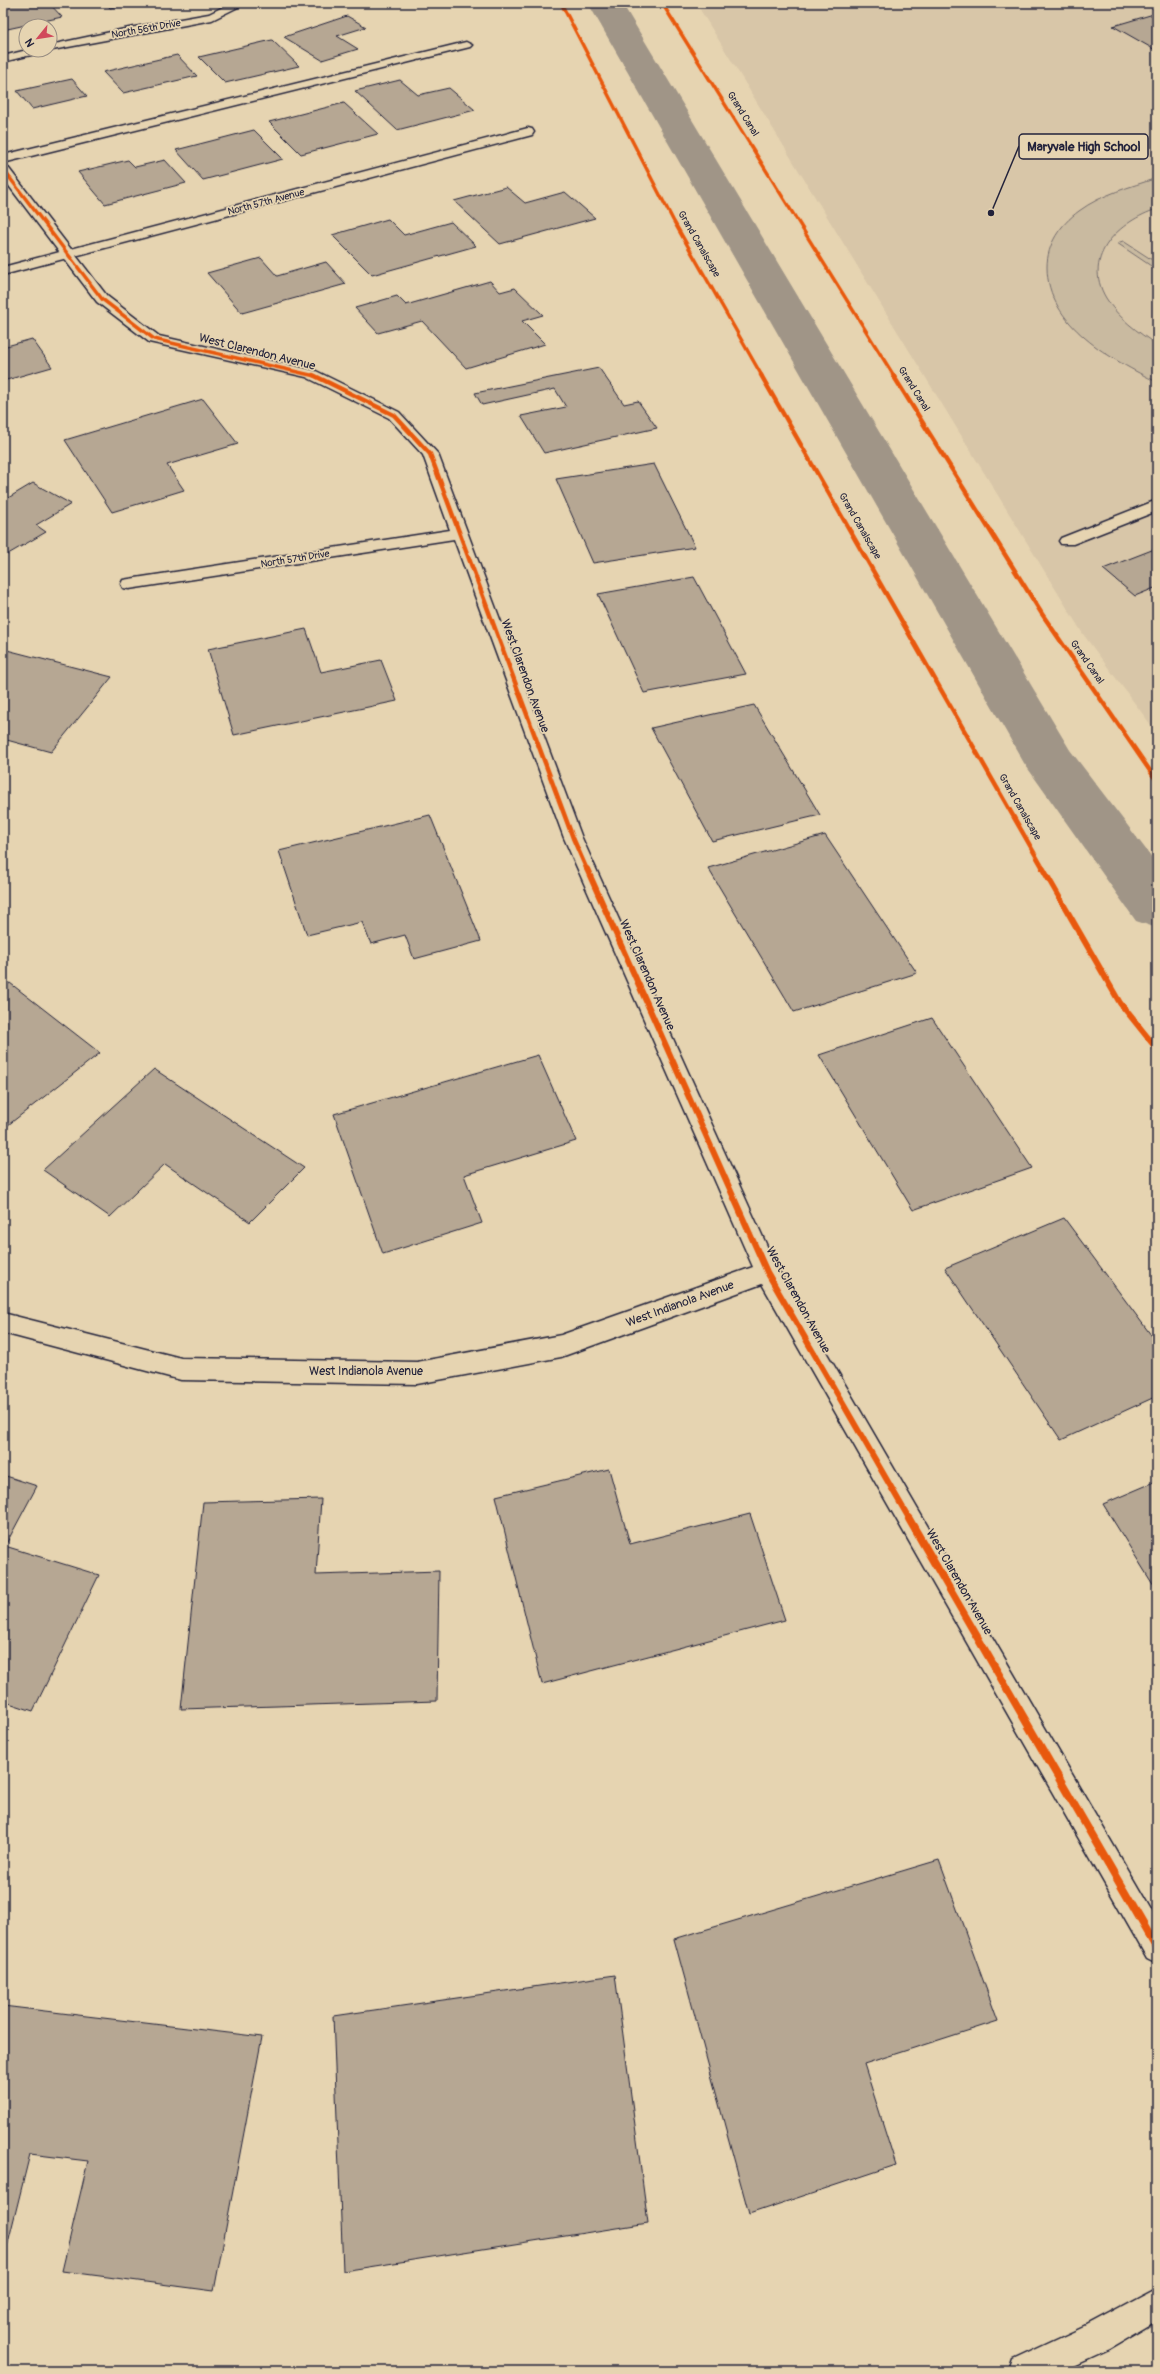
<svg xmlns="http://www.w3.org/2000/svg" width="1160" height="2374" font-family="Pangolin,sans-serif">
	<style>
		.built { fill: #d8c6a8 }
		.green { fill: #c9baa0; stroke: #766e6e }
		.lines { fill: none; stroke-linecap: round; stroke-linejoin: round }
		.canal { fill: #a09587; fill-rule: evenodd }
		.building { fill: #b6a793; stroke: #22223b }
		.service-casing { stroke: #22223b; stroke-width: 3 }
		.minor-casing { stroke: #22223b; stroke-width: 3 }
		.tertiary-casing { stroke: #22223b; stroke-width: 3 }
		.service { fill: #e6d4b1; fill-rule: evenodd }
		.minor { fill: #e6d4b1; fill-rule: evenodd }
		.tertiary { fill: #e6d4b1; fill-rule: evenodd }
		.cycleway-far3-casing { stroke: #e6d4b1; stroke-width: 5 }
		.cycleway-far2-casing { stroke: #e6d4b1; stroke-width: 6 }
		.cycleway-far1-casing { stroke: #e6d4b1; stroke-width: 8 }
		.cycleway-casing { stroke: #e6d4b1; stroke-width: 10 }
		.cycleway-far3 { stroke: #e8590c; stroke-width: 3.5 }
		.cycleway-far2 { stroke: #e8590c; stroke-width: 4.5 }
		.cycleway-far1 { stroke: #e8590c; stroke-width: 6 }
		.cycleway { stroke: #e8590c; stroke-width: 8 }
		.labels { text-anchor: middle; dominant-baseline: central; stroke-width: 3.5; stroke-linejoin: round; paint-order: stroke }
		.far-street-label { font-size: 10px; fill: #22223b; stroke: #e6d4b1 }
		.street-label { font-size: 12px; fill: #22223b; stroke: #e6d4b1 }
		.leader { fill: none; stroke: #22223b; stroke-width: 1.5 }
		.callout-dot { fill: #22223b; stroke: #e6d4b1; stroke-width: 1.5 }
		.callout { fill: #e6d4b1; stroke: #22223b; stroke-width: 1.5 }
		.callout-label { font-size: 13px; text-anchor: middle; font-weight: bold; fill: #22223b }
	</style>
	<rect width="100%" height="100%" fill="#e6d4b1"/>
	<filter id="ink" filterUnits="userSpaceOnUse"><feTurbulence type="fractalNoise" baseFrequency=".025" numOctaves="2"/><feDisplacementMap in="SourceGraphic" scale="8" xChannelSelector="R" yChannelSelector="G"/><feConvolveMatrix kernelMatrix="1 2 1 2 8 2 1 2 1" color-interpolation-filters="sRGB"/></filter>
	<g filter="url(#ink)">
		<path class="built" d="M696 3H1157V733L1083 634Z"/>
		<path class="green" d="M1157 178V209C1120 221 1081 256 1106 298 1118 318 1138 332 1157 345V382C1112 360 1047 325 1047 267 1047 244 1060 225 1079 211 1102 194 1130 187 1157 178Z
			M1123 241 1157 263V270L1117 243Z"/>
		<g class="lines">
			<path class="canal" d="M588 3H622L1070 750 1157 864V928L1136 921 1024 763Z"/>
		</g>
		<path class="building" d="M3 3H49L62 17 3 30Z
			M105 3H132L110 8Z
			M1157 13V51L1113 26Z
			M347 16 366 27 337 36 358 49 322 60 284 37Z
			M272 40 299 66 225 83 199 57Z
			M177 55 197 76 123 93 103 72Z
			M72 79 87 96 32 109 17 91Z
			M400 80 418 95 449 88 475 110 397 130 355 91Z
			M344 103 378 134 301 154 269 122Z
			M254 130 283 159 203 180 176 150Z
			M128 160 135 167 165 160 186 183 105 204 78 172Z
			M506 187 525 203 565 192 595 218 500 244 454 201Z
			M388 219 404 235 451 222 476 246 372 275 332 235Z
			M261 258 277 276 326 262 346 284 242 313 207 273Z
			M490 281 500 292 515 288 543 315 522 321 545 344 466 368 422 321 378 333 355 308 397 296 406 305Z
			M32 339 52 367 3 381V347Z
			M599 368 624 404 638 401 657 428 544 453 521 416 566 407 555 389 482 405 475 393Z
			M203 399 238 444 167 465 184 490 112 512 65 440Z
			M654 464 695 547 593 563 556 479Z
			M33 483 71 504 36 525 46 532 3 557V501Z
			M1157 548V587L1135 596 1103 569Z
			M694 577 746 674 644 693 598 594Z
			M306 629 321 672 381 660 397 701 234 735 208 649Z
			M3 649 112 677 51 752 3 739Z
			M754 705 820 815 712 841 651 728Z
			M430 815 481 941 414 959 405 935 371 944 362 922 307 935 279 851Z
			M825 835 917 973 794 1012 708 868Z
			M10 983 100 1053 3 1129V987Z
			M932 1018 1032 1168 913 1210 819 1055Z
			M538 1055 576 1141 464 1175 482 1223 383 1254 334 1114Z
			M154 1069 304 1168 250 1222 165 1164 110 1217 43 1170Z
			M1064 1218 1157 1343V1396L1061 1440 945 1268Z
			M609 1469 630 1544 750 1514 785 1620 542 1684 496 1496Z
			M3 1475 37 1486 5 1546 99 1575 33 1711 3 1701Z
			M1157 1481V1591L1103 1504Z
			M321 1499 316 1575 439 1571 437 1701 181 1709 203 1502Z
			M939 1860 998 2021 864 2064 896 2165 749 2214 674 1939Z
			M615 1975 648 2223 343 2271 333 2016Z
			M3 2006 262 2037 214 2291 62 2271 88 2161 30 2154 3 2263Z"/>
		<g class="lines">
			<defs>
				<path id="service" d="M466 42 472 45 470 47 3 163V155Z
					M1157 500V511L1073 544H1061L1059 541 1061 538Z"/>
				<path id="minor" d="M231 3H246L212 20 47 51 3 62V56L27 50H50V45L129 28 209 14Z
					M3 165 7 166 107 296 159 336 316 371 399 412 438 454 582 838 776 1266 1157 1920V1963L1147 1958 762 1284 561 1357 417 1384 181 1380 3 1333V1313L181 1358 417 1362 561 1335 753 1267 564 838 454 539 129 589 123 588 121 584 123 580 129 579 450 530 423 455 389 418 306 377 149 342 97 302 3 178Z
					M1157 2287V2321L1108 2350 1062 2371H1009L1013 2359 1084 2326Z"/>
				<path id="tertiary" d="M528 128 532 129 534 132 532 135 3 275V267Z"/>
			</defs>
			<use href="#service" class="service-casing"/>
			<use href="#minor" class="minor-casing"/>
			<use href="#tertiary" class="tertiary-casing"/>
			<use href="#service" class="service"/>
			<use href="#minor" class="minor"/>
			<use href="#tertiary" class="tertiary"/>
			<defs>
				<path id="cycleway-far3" d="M561 3 673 220 762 376
					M662 3 894 376
					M3 169 102 299 154 339 315 376"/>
				<path id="cycleway-far2" d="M313 375 394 415 430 454 573 838 587 870
					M761 375 1044 870
					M893 375 1042 614 1157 781"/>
				<path id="cycleway-far1" d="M587 869 767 1272 910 1520
					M1043 869 1120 1003 1157 1049"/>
				<path id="cycleway" d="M909 1519 1157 1948"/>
			</defs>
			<use href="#cycleway-far3" class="cycleway-far3-casing"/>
			<use href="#cycleway-far2" class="cycleway-far2-casing"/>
			<use href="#cycleway-far1" class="cycleway-far1-casing"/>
			<use href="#cycleway" class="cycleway-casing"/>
			<use href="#cycleway-far3" class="cycleway-far3"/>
			<use href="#cycleway-far2" class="cycleway-far2"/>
			<use href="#cycleway-far1" class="cycleway-far1"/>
			<use href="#cycleway" class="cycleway"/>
		</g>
	</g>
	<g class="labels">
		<g class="far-street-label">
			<text transform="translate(146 29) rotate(-10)">North 56th Drive</text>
			<text transform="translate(743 114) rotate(58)">Grand Canal</text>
			<text transform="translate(266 202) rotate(-15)">North 57th Avenue</text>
			<text transform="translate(699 244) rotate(60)">Grand Canalscape</text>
			<text transform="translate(914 389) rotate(58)">Grand Canal</text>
			<text transform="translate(860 526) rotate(60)">Grand Canalscape</text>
			<text transform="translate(295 559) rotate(-9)">North 57th Drive</text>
			<text transform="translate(1087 662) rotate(55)">Grand Canal</text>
			<text transform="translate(1020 807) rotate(60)">Grand Canalscape</text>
		</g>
		<g class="street-label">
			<text transform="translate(257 352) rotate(14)">West Clarendon Avenue</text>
			<text transform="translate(525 676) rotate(70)">West Clarendon Avenue</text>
			<text transform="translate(647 975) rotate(66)">West Clarendon Avenue</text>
			<text transform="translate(798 1300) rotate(61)">West Clarendon Avenue</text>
			<text transform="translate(680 1304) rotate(-20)">West Indianola Avenue</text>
			<text x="366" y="1371">West Indianola Avenue</text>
			<text transform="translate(959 1582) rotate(60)">West Clarendon Avenue</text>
		</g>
	</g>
	<path class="leader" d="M991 213L1019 146"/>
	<circle class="callout-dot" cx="991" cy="213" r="4"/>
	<rect class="callout" x="1019" y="134" width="129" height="25" rx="4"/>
	<g class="callout-label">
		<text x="1084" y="151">Maryvale High School</text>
	</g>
	<rect width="1160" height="2374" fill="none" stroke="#e6d4b1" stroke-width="16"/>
	<rect x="8" y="8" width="1144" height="2358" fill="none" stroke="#22223b" stroke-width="1.5" filter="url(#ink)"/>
	<g transform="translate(38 38) rotate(240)"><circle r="19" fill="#e6d4b1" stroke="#988d82"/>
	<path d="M0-3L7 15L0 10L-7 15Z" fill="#d1495b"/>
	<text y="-6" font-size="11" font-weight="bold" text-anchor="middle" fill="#22223b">N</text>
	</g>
</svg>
